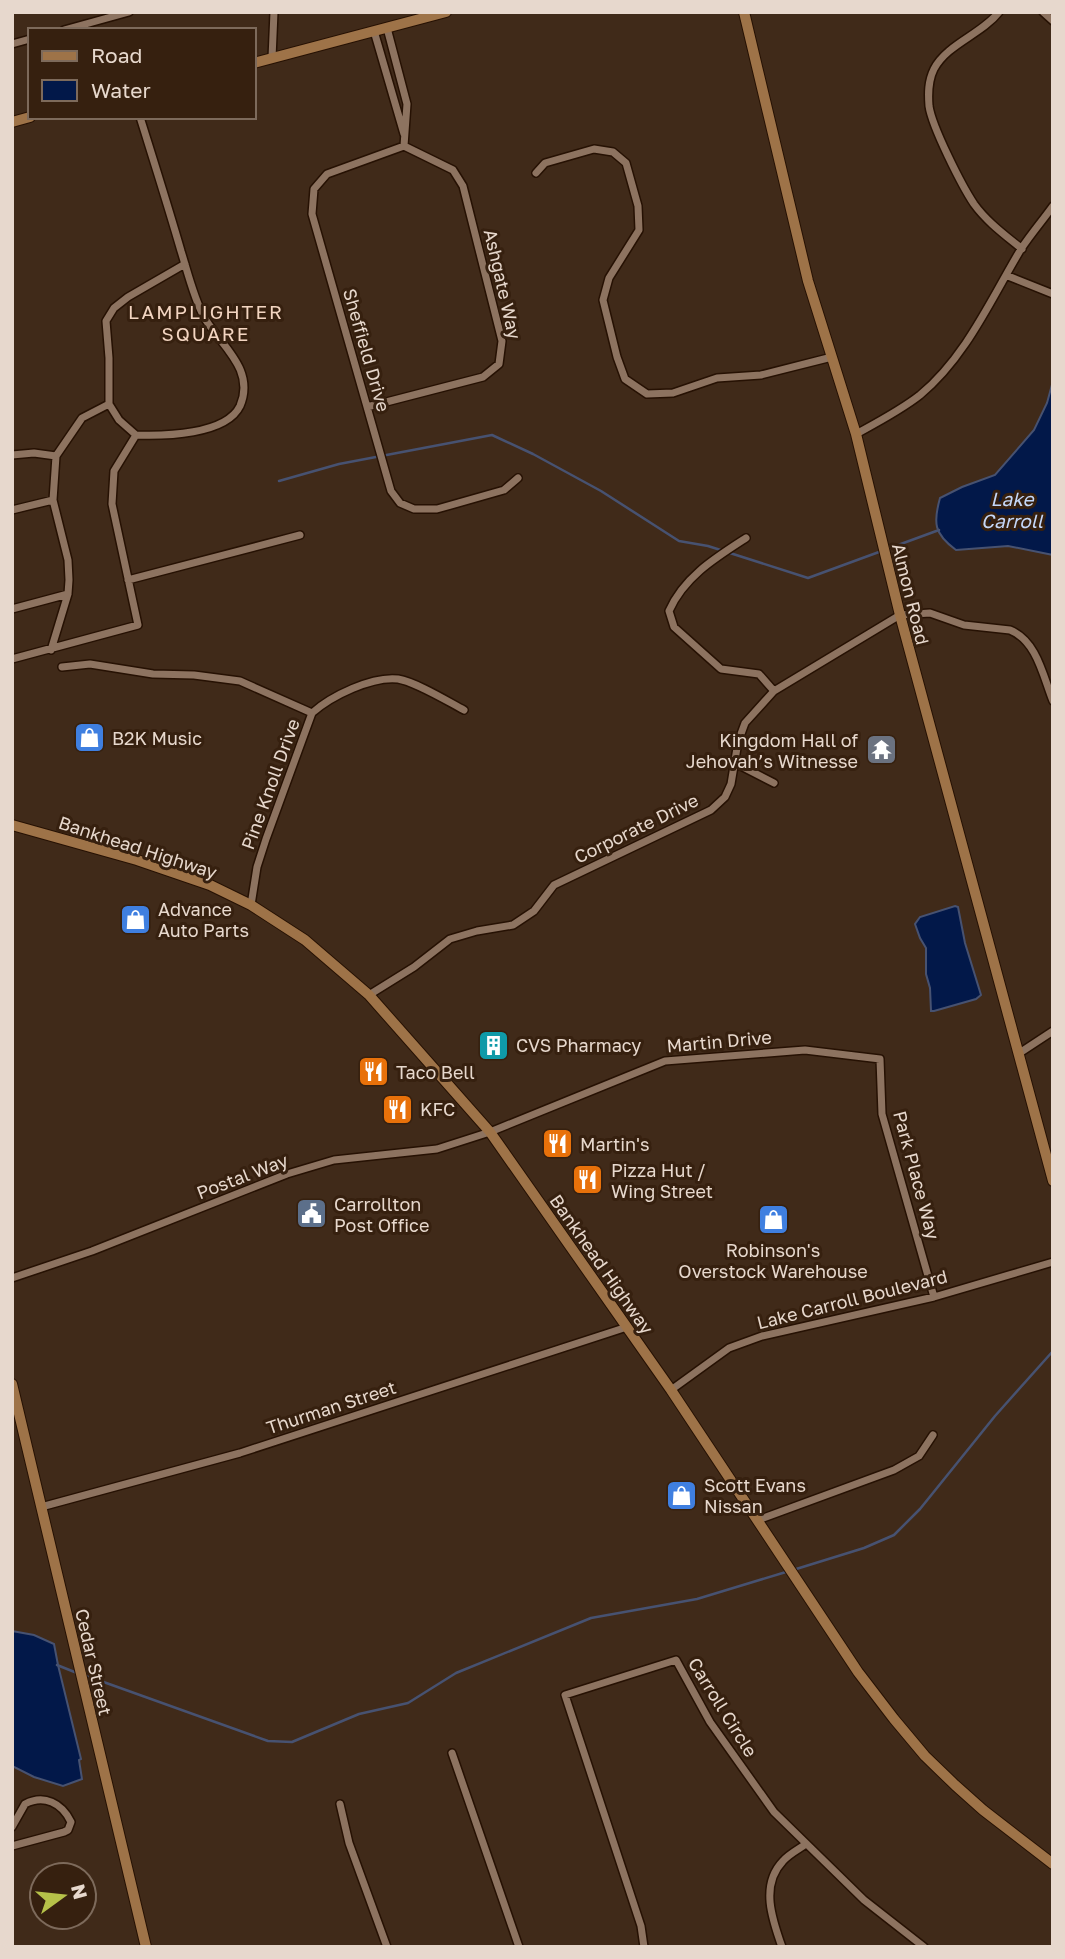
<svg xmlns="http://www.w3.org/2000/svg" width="1065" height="1959" font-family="'Golos Text',sans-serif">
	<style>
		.water { fill: #021849; stroke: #475271; stroke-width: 2 }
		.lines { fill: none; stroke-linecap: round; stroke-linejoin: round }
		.stream { stroke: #475271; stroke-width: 2.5 }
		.street-casing { stroke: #261103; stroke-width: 10 }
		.secondary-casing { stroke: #261103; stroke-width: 12 }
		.street { stroke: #8d7360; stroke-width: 7 }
		.secondary { stroke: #9e7348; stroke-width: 10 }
		.labels { text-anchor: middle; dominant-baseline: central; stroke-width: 6; stroke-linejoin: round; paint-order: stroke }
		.street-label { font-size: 18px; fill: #e7d8cd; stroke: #36200f }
		.poi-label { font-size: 18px; fill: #e7d8cd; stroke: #36200f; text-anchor: start }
		.neighbourhood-label { font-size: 19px; letter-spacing: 2px; fill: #f3d5c1; stroke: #36200f }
		.water-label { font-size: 19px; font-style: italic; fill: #c4d7f8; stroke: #36200f }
	</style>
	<rect width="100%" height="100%" fill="#402a19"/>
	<path class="water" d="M1053 381V555L1008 546 956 550C934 534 933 523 940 498L962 487 995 475 1034 430 1047 403Z
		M955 906 958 907 965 943 981 995 976 999 934 1011H931L930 988 926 974V948L920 938 915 924 920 917Z
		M12 1631 34 1635 54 1644 58 1665 81 1759 79 1760 82 1779 63 1786 34 1777 12 1766Z"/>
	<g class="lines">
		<path class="stream" d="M279 481 339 464 492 435 533 454 601 491 679 541 708 546 808 578 939 530
			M793 1570 864 1548 894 1535 920 1509 995 1416 1053 1351
			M57 1665 77 1673
			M84 1675 268 1741 292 1742 359 1714 408 1703 456 1673 591 1618 697 1599 786 1572"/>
		<defs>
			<path id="street" d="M999 12C982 34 947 44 934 69 928 81 928 93 929 106 932 127 962 186 974 204 987 222 1005 235 1022 249
				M1043 12 1053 21
				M387 28 407 104 404 146 327 174 314 189 312 214 391 491 400 503 414 509H437L504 490 518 478
				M64 30 129 12
				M374 31 404 134
				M12 44 30 39
				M272 58 274 12
				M140 117C154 162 168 206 181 251 187 270 194 299 204 317 220 345 256 369 240 406 226 435 164 436 136 435L119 420 109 404V358L106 321 114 308 128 297 185 264
				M536 173 545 163 594 149 613 152 626 163 638 206 639 230 609 278 603 300 617 357 625 379 647 394 673 393 717 378 761 375 832 357
				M1008 276 1053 294
				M367 407 483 377 499 364 502 341 463 186 453 170 404 146
				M856 434C878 422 901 410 920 395 966 357 991 299 1021 249 1031 234 1043 220 1053 206
				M12 455 34 453 56 456
				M12 510 53 500
				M746 538C715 558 684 577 669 611L674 627 721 669 759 674 774 691
				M128 580 300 535
				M12 609 68 594
				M51 650 68 594 69 580 68 560 53 500 56 456 82 418 109 404
				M12 659 138 625 112 504 114 471 136 435
				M62 667 90 664 153 674 194 675 240 681 312 713
				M735 763 774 783
				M251 905 257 867 266 839 312 713C331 696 372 676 398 679 416 682 447 701 464 710
				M369 995 414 967 450 939 477 931 513 925 534 911 554 885 711 810 725 797 731 784 738 742 745 723 774 691 900 615 930 613 964 625 1010 630C1037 641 1043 676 1053 701
				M1018 1054 1053 1031
				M12 1278 92 1251 287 1174 334 1160 437 1149 490 1132 665 1061 805 1050 880 1059 882 1114 934 1297
				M671 1390 729 1348 762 1336 934 1297 1053 1262
				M41 1507 240 1453 627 1327
				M758 1520 894 1470 919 1456 933 1435
				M452 1753 519 1947
				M340 1804 349 1843 387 1947
				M12 1827 25 1804C44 1794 62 1803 71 1822L68 1830 64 1832 12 1846
				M644 1947 641 1926 565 1695 676 1660 710 1722 774 1812 864 1900 924 1947
				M782 1947C772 1919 760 1885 783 1861 789 1854 799 1849 806 1844"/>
			<path id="secondary" d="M744 12 808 281 856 434 900 615 1053 1181
				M254 63 446 12
				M12 122 30 117
				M12 825 137 860 210 885 251 905 305 940 369 995 490 1132 671 1390 858 1672 894 1719 925 1756 955 1785 983 1810 1053 1864
				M12 1384 146 1947"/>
		</defs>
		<use href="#street" class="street-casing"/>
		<use href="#secondary" class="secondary-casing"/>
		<use href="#street" class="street"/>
		<use href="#secondary" class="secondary"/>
	</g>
	<defs>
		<symbol id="shop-square" viewBox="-11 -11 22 22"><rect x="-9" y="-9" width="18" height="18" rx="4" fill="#3f7fe0" stroke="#36200f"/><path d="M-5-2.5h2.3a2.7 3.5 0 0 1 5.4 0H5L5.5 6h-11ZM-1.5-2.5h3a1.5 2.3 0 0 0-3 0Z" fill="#fff"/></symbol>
		<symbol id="temple-square" viewBox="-11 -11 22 22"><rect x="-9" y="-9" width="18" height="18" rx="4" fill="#6b7280" stroke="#36200f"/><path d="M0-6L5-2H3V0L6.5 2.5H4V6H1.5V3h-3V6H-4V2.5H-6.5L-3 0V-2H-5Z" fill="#fff"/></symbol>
		<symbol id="building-square" viewBox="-11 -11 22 22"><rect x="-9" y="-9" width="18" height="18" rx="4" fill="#0f9aa8" stroke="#36200f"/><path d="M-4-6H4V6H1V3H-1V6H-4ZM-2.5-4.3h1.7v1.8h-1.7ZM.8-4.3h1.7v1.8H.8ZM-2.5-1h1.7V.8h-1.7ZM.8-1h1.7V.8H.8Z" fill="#fff"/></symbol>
		<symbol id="restaurant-square" viewBox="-11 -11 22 22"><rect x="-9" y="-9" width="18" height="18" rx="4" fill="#e8710a" stroke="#36200f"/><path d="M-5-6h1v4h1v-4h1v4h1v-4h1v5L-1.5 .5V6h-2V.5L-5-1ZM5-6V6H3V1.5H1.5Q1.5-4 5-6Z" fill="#fff"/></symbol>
		<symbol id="civic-square" viewBox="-11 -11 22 22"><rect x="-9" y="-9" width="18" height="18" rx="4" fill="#5c6f8a" stroke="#36200f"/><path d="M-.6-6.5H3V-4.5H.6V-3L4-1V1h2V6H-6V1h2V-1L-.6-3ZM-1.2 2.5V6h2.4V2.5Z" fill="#fff"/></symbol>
	</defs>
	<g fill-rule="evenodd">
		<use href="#shop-square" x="72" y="720" width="35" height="35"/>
		<use href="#temple-square" x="864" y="732" width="35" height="35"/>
		<use href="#shop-square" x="118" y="902" width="35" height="35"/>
		<use href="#building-square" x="476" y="1028" width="35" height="35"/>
		<use href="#restaurant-square" x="356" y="1054" width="35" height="35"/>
		<use href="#restaurant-square" x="380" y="1092" width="35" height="35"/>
		<use href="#restaurant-square" x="540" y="1126" width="35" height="35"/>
		<use href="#restaurant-square" x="570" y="1162" width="35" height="35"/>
		<use href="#civic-square" x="294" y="1196" width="35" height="35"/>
		<use href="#shop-square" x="756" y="1202" width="35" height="35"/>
		<use href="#shop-square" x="664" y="1478" width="35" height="35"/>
	</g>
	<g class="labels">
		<g class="street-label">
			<text transform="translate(503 284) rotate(77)">Ashgate Way</text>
			<text transform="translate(367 350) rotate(74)">Sheffield Drive</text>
			<text transform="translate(911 594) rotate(76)">Almon Road</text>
			<text transform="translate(270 784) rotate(-70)">Pine Knoll Drive</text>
			<text transform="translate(636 828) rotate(-26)">Corporate Drive</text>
			<text transform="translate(138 847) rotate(18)">Bankhead Highway</text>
			<text transform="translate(719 1041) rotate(-5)">Martin Drive</text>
			<text transform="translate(917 1175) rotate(75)">Park Place Way</text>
			<text transform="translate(242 1176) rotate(-21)">Postal Way</text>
			<text transform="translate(602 1264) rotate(55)">Bankhead Highway</text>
			<text transform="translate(852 1299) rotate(-14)">Lake Carroll Boulevard</text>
			<text transform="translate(331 1407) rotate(-18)">Thurman Street</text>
			<text transform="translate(94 1662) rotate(77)">Cedar Street</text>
			<text transform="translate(723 1707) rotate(58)">Carroll Circle</text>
		</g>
		<g class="poi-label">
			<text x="112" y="738">B2K Music</text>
			<text x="858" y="740" text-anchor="end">Kingdom Hall of<tspan x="858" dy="21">Jehovah’s Witnesse</tspan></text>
			<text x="158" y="909">Advance<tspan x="158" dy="21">Auto Parts</tspan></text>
			<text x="516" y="1045">CVS Pharmacy</text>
			<text x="396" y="1072">Taco Bell</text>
			<text x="420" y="1109">KFC</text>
			<text x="580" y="1144">Martin's</text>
			<text x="611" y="1170">Pizza Hut /<tspan x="611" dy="21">Wing Street</tspan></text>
			<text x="334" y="1204">Carrollton<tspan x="334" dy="21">Post Office</tspan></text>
			<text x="773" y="1250" text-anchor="middle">Robinson's<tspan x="773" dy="21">Overstock Warehouse</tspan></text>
			<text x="704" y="1485">Scott Evans<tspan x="704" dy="21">Nissan</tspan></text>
		</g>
		<g class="neighbourhood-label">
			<text x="206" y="311">LAMPLIGHTER<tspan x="206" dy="22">SQUARE</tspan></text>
		</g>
		<g class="water-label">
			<text x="1012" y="498">Lake<tspan x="1012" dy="22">Carroll</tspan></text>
		</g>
	</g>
	<rect width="1065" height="1959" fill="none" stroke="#e7d8cd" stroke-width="28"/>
	<rect x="28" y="28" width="228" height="91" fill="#36200f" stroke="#7d6a5b" stroke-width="2"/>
	<rect x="42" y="51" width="35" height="10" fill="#9e7348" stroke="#7d6a5b" stroke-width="2"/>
	<text x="91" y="63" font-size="21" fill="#e7d8cd">Road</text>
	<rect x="42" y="80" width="35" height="21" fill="#021849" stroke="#7d6a5b" stroke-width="2"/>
	<text x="91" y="98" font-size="21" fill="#e7d8cd">Water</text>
	<g transform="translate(63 1896) rotate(75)"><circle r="33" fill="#36200f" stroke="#7d6a5b" stroke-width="2"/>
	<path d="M0-5L12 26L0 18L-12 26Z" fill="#b6c149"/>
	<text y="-10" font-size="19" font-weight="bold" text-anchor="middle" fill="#e7d8cd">N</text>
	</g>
</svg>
